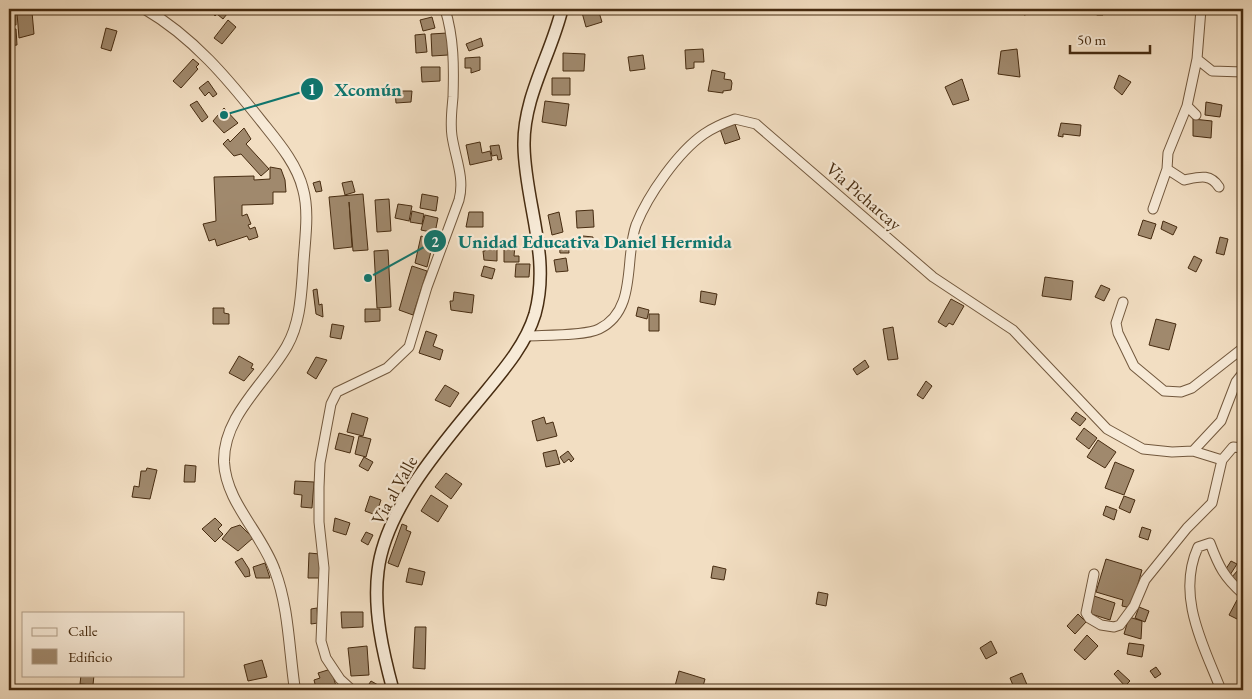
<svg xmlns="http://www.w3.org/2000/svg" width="1252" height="699" font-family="'EB Garamond',serif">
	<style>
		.building { fill: #a0896d; stroke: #472c11 }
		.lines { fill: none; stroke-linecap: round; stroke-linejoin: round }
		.minor-casing { stroke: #72583d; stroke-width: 11 }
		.tertiary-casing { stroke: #72583d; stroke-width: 12 }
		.secondary-casing { stroke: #472c11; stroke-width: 14 }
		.minor { stroke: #f7ead7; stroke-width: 9 }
		.tertiary { stroke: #f7ead7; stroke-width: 10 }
		.secondary { stroke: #f7ead7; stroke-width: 11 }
		.labels { text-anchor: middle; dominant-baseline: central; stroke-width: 4.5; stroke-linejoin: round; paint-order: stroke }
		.street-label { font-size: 18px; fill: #472c11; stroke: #f7ead7 }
		.leader { fill: none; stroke: #0f766e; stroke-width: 2 }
		.callout-dot { fill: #0f766e; stroke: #f7ead7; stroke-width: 2 }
		.mark-label { font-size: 15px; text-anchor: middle; font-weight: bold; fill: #fff }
		.callout-label { font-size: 19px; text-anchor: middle; font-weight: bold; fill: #0f766e; stroke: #f7ead7; stroke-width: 4.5; stroke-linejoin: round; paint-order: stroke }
	</style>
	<rect width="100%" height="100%" fill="#f2dec2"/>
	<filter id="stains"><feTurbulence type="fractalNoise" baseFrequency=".004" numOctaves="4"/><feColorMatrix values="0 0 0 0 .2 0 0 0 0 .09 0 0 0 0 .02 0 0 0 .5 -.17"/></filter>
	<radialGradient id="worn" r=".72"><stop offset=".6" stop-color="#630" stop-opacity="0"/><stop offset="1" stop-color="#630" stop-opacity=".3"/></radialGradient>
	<path class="building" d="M210 9H231L223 19 217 14 215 16Z
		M581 9H598L602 22 586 27Z
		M1022 9H1038L1039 12 1024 15Z
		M1088 9H1105L1103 15H1097Z
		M9 11H16V25H9Z
		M32 12 34 34 19 38 17 13Z
		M432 17 435 28 423 31 420 20Z
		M228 20 236 27 222 44 214 38Z
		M106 28 117 31 111 51 101 48Z
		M9 29H16L17 45 9 46Z
		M447 33 448 55 432 56 431 34Z
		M425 34 427 52 416 53 415 35Z
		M481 38 483 46 469 51 466 44Z
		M703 49 704 62H694V68L686 69 685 50Z
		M1017 49 1020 77 998 74 1001 51Z
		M563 53 585 54 584 71H563Z
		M643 55 645 69 630 71 628 57Z
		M480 57V70L471 73V68H465V58Z
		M193 59 199 64 196 67 198 69 181 88 173 81Z
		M421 67H440V81L422 82Z
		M712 70 725 73 724 79 731 80 732 83 731 90 723 91V93L708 91Z
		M1119 75 1131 82 1122 95 1114 88Z
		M552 78H570V95H552Z
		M962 79 969 100 953 105 945 87Z
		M208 81 217 94 213 97 209 92 205 96 199 88Z
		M395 91H412L411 102 396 103Z
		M197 101 208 117 202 122 190 105Z
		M545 101 569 104 566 126 542 122Z
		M1206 102 1222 105 1220 117 1205 115Z
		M224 108 238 123 224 133 213 121Z
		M1193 119 1212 121 1211 138 1193 136Z
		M1061 123 1081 125 1080 136 1063 134V137L1058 136Z
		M735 124 740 139 725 144 720 129Z
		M244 128 251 139 246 144 269 169 261 176 241 154 234 156 223 144 228 139 230 142Z
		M480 142 482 153 490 151 492 160 470 165 466 145Z
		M499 145 502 159 498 160 497 155 492 156 490 146Z
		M270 167 281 169 285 180 286 192H273V204L242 205V216L247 214 251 224 248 225 250 229 255 227 258 237 249 240 247 236 217 246 215 239 209 241 203 224 216 221 214 177 254 176V180L270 179Z
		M320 181 322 191 316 192 313 183Z
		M352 181 355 192 345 195 342 183Z
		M363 194 368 250 353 251 349 202 352 247 334 249 329 197Z
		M422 194 438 197 436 211 420 208Z
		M389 199 391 231 377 232 375 200Z
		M398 204 412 206 409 221 395 218Z
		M593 210 594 227 577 228 576 211Z
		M412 211 424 214 422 224 410 222Z
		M469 212H483V227H466Z
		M559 212 563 232 552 235 548 215Z
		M425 215 438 218 435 233 421 230Z
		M1143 220 1156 224 1151 239 1138 235Z
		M1163 221 1177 227 1173 235 1161 229Z
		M421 236 434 240 427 267 415 263Z
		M583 236 593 237 592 248 582 247Z
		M1220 237 1228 239 1224 255 1216 253Z
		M568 241 569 253H560L559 242Z
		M504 246H515L514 256H519V262H504Z
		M485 247 497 249V261L484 260 483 251H485Z
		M388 250 391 307 377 308 374 251Z
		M1194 256 1202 260 1196 272 1188 268Z
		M566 258 568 271 556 272 554 260Z
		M516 264H530L529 277H515Z
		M412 266 427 271 413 315 399 310Z
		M484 266 495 269 492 279 481 276Z
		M1045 277 1073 281 1071 300 1042 296Z
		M1101 285 1110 289 1104 301 1095 297Z
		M317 289 319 305 322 304 323 317 316 314 313 290Z
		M701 291 717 294 715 305 700 302Z
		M454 292 474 295 472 313 451 310 450 301H453Z
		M951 299 964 306 953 325 949 323 946 327 938 322Z
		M638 307 649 310 647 319 636 316Z
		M213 308H224V313L229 314V324H213Z
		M365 309H380V321L365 322Z
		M649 314H659V331H649Z
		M1156 319 1176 324 1169 350 1149 345Z
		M332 324 344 326 341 339 330 337Z
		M893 327 898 359 888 360 883 329Z
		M426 331 437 335 433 346 443 350 440 360 419 353Z
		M239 356 253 364 251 368 254 369 244 381 229 373Z
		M316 357 327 360 316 379 307 373Z
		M865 360 869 367 857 375 853 369Z
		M926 381 932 386 923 399 917 395Z
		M445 385 459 393 450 407 435 400Z
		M1076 412 1086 419 1080 426 1071 419Z
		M352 413 368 418 363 436 347 432Z
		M544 417 546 424 553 422 557 436 537 441 532 421Z
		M1084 428 1097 438 1089 449 1076 439Z
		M339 433 354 437 350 453 335 449Z
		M359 436 371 439 366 457 355 454Z
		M1098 440 1116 452 1105 468 1087 457Z
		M556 450 560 464 546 467 543 453Z
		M568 451 574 459 571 462 569 459 564 463 560 457Z
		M364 457 373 462 368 471 359 466Z
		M1115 462 1134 470 1124 495 1105 488Z
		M185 465 196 466 195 482H184Z
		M147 468 157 470 150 499 132 497 134 486 139 487 141 471H146Z
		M446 473 462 484 451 499 435 487Z
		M295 481 314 482 312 508 301 507 302 495 294 494Z
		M431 495 448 506 438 522 421 511Z
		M370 496 381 500 376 515 365 511Z
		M1124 496 1135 500 1130 513 1119 508Z
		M1106 506 1117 510 1114 520 1103 515Z
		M215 518 222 525 218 529 223 534 215 542 202 529Z
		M335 518 350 523 346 535 333 531Z
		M402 524 407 526 406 530 411 532 398 567 388 563Z
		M240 525 253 538 238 551 222 539 231 528Z
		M1142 527 1151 530 1148 540 1139 537Z
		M366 532 373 535 368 545 361 541Z
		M309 553 320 554V578H308Z
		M242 558 249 569 250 576 245 577 235 562Z
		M1106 559 1142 570 1131 608 1122 606 1123 600 1096 592Z
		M1231 561 1237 564 1230 575 1224 572Z
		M265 563 270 578H256L253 567Z
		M713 566 726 569 724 580 711 578Z
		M409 568 425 572 422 585 406 582Z
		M1238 570 1243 576 1237 583 1231 578Z
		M818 592 828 594 826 606 816 604Z
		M1094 596 1115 603 1110 620 1088 613Z
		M1237 600 1243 604V622L1229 615Z
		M1139 607 1149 611 1145 622 1135 618Z
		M317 608 318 623 311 624V609Z
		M341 612H363V627L342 628Z
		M1078 614 1086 622 1075 634 1067 626Z
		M1129 617 1142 621 1141 639 1124 634Z
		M415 627H426L425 669 413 668Z
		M1087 635 1098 646 1085 660 1074 650Z
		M991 641 997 653 986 659 980 648Z
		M1129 643 1144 645 1142 657 1127 654Z
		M367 646 369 675 351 676 348 648Z
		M262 660 267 677 248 681 244 665Z
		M1156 667 1161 674 1155 678 1150 671Z
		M331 669 336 686 323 690 322 686 316 688 314 680 320 678 318 673Z
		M1118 670 1130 681 1125 686 1114 674Z
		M679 671 705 679 702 690H688L675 686Z
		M1022 673 1028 687 1015 690 1010 678Z
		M81 675H94L93 685 80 684Z
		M371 681 378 685 375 690H365Z
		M408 685 430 687V690H407Z"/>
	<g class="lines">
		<defs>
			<path id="minor" d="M1201 9 1197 59 1212 71 1243 72
				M1187 106 1168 153 1167 169 1184 180C1199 177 1210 173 1219 187
				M1196 115 1187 106 1197 59
				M1153 209 1167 169
				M1123 302 1116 323 1118 333 1134 366 1164 391 1181 392 1192 388 1243 348
				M527 336C545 335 585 336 599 329 638 310 624 258 636 225 648 195 678 152 704 134 714 127 724 123 735 119L756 124 933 277 1013 330 1107 429 1143 449 1172 452 1193 451 1222 460 1233 447 1243 448
				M1193 451 1221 421 1236 382 1243 373
				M1094 574 1086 613 1089 618 1101 625 1114 627 1120 625 1134 606 1145 580 1187 528 1212 503 1222 460
				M352 690 340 679 326 658 321 641 324 568 319 522V487L320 463 331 404 337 392 387 368 409 347 427 287 459 200C465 178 455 157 452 136 450 123 452 109 453 97 454 67 454 38 445 9
				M1221 690C1203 644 1176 596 1198 547L1210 543C1219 567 1224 577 1243 594"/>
			<path id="tertiary" d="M145 9C193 37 228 79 262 122 278 142 297 164 303 189 310 214 304 244 303 271 301 297 300 323 287 346 266 383 223 416 224 462 226 503 262 533 275 571 289 608 289 651 295 690"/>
			<path id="secondary" d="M393 690C383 653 373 610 378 571 385 510 440 447 478 401 500 374 525 347 535 314 551 256 525 203 524 146 523 97 551 55 562 9"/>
		</defs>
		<use href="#minor" class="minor-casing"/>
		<use href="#tertiary" class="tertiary-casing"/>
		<use href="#secondary" class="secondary-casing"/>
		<use href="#minor" class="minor"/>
		<use href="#tertiary" class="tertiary"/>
		<use href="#secondary" class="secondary"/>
	</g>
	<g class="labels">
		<g class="street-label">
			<text transform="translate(864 196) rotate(41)">Via Picharcay</text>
			<text transform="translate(394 490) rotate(-61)">Via al Valle</text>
		</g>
	</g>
	<path class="leader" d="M224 115L312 89M368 278L435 241"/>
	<g class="callout-dot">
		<circle cx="224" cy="115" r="5"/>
		<circle cx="368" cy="278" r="5"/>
		<circle cx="312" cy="89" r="12"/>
		<circle cx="435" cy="241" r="12"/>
	</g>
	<g class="mark-label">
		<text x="312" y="95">1</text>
		<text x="435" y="247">2</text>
	</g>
	<g class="callout-label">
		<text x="368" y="96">Xcomún</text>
		<text x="595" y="248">Unidad Educativa Daniel Hermida</text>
	</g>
	<rect width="1252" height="699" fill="none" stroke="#f2dec2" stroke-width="30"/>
	<rect x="10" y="10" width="1232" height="679" fill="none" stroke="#472c11" stroke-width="2.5"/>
	<rect x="15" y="15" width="1222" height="669" fill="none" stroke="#472c11"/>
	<rect x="22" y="612" width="162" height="65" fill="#f7ead7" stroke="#b19e88"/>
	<rect x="32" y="628" width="25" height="8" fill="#f7ead7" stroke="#b19e88"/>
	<text x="68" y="636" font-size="15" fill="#472c11">Calle</text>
	<rect x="32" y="649" width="25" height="15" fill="#a0896d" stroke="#b19e88"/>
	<text x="68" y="662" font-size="15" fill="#472c11">Edificio</text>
	<path d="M1070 45v8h80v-8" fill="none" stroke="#472c11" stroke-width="2.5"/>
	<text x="1077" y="45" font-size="15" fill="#472c11" stroke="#f7ead7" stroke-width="4" paint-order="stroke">50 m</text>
	<rect width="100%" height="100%" filter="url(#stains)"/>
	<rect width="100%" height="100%" fill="url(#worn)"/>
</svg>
